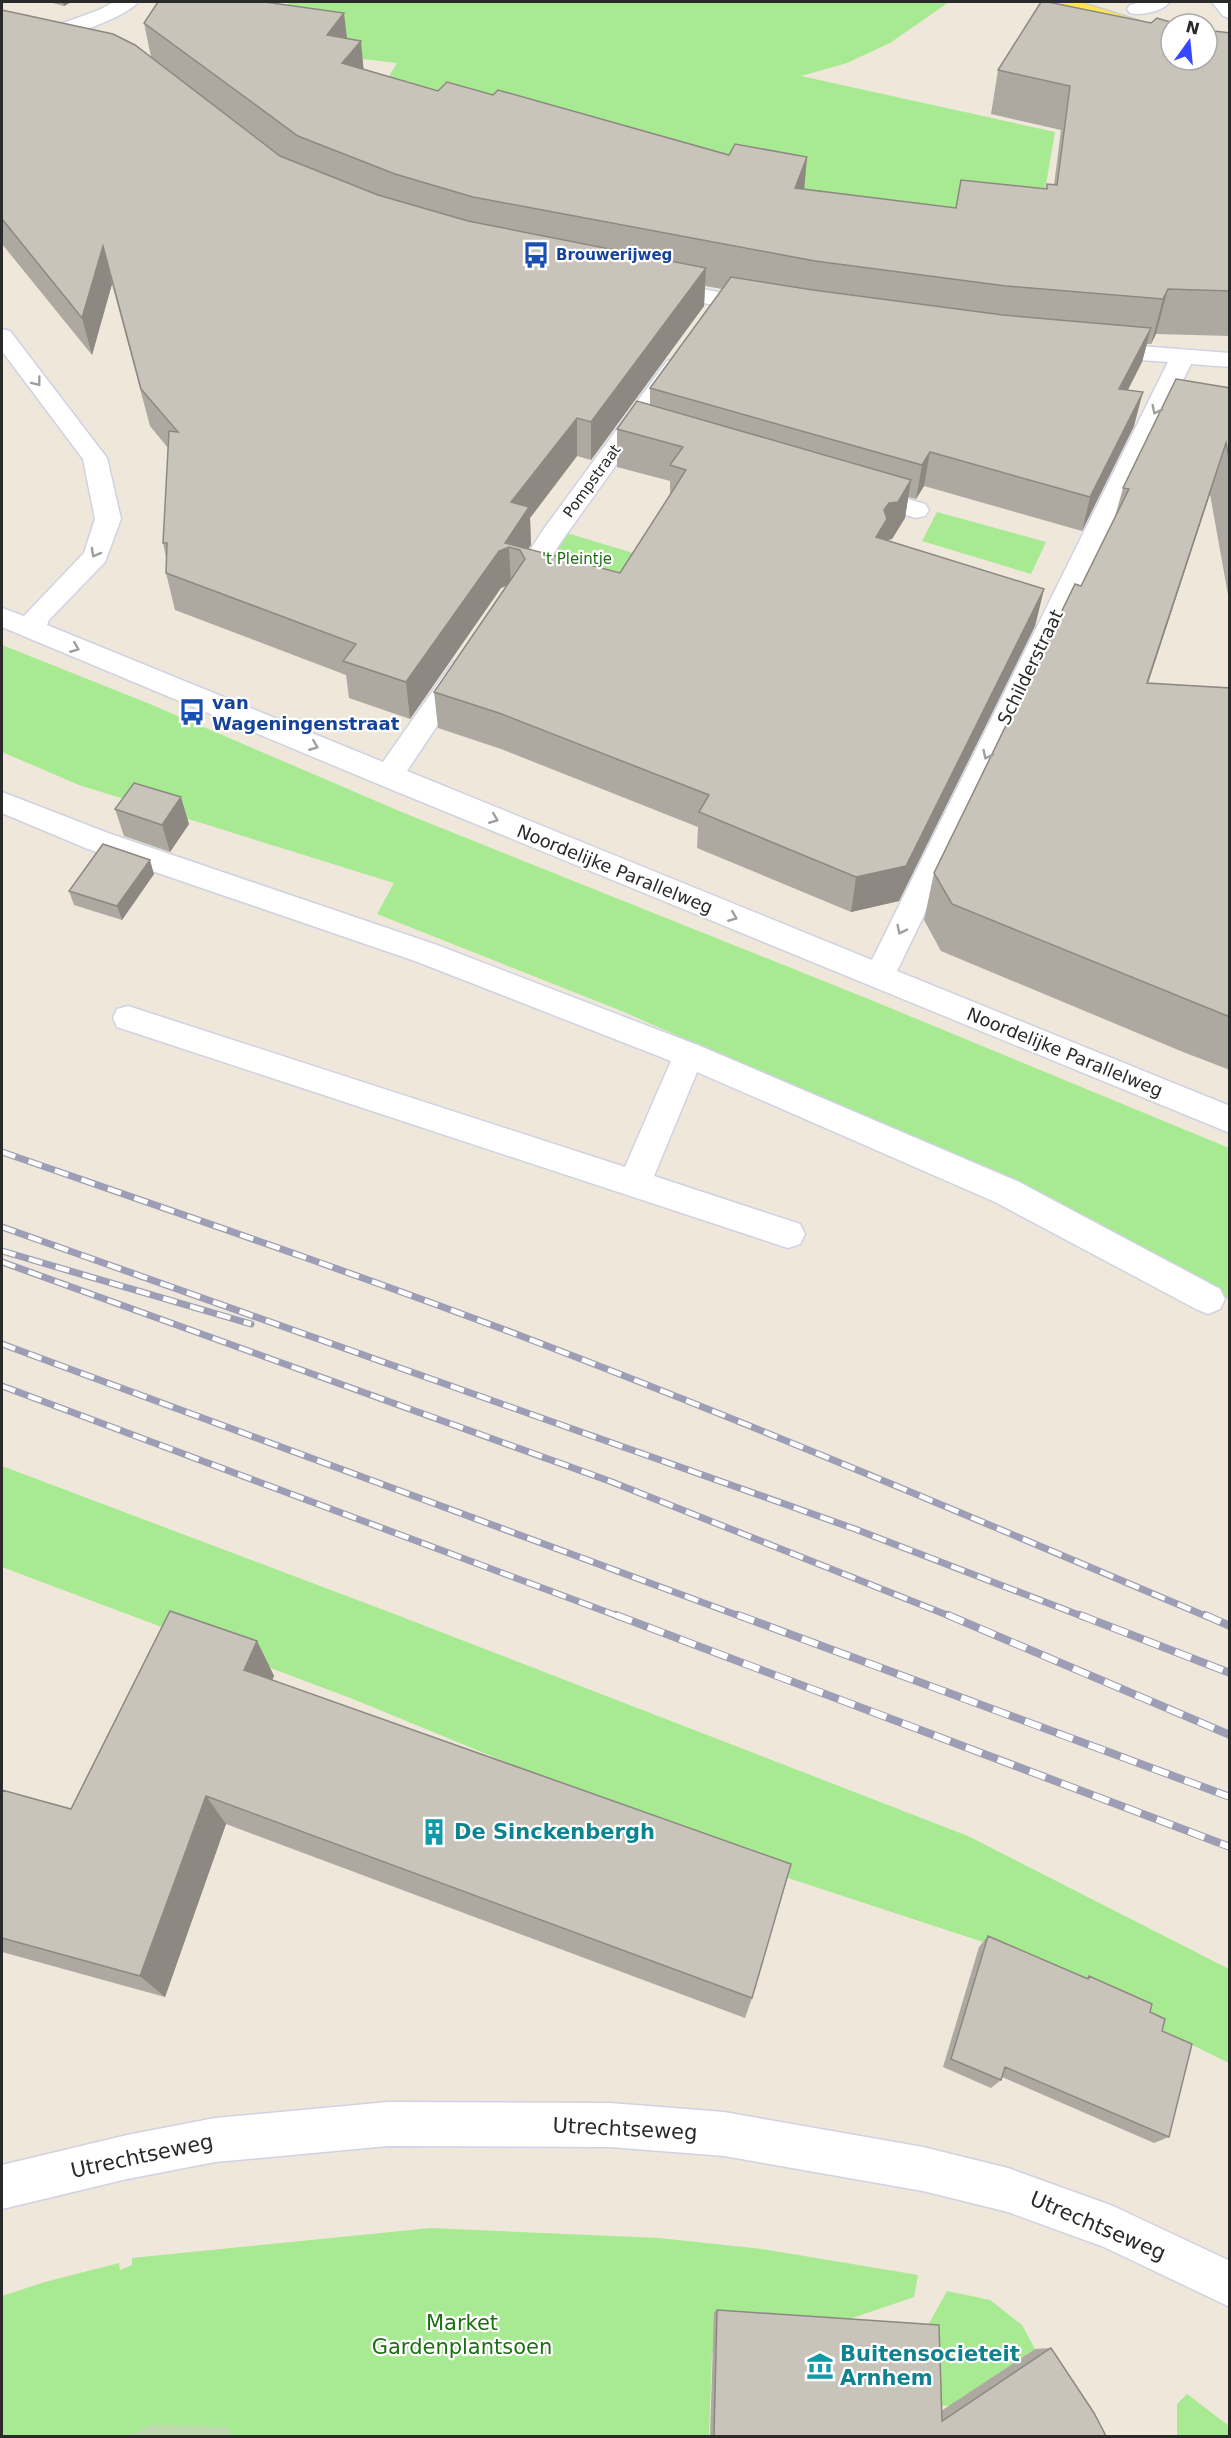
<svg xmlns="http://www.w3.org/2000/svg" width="1231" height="2438" font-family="'DejaVu Sans',sans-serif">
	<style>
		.green { fill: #a7ea92 }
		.cemetery { fill: #c0d9b0 }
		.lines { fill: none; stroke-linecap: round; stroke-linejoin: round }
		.minor-casing { stroke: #d0d2e4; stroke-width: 3 }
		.major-casing { stroke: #ccc; stroke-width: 3 }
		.minor { fill: #fff; fill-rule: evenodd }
		.major { fill: #fee64f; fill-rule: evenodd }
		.rail-far1-casing { stroke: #9d9eb6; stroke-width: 7 }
		.rail-casing { stroke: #9d9eb6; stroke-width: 8 }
		.rail-far1 { stroke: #fff; stroke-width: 4.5; stroke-dasharray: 14; stroke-linecap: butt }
		.rail { stroke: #fff; stroke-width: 6; stroke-dasharray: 17; stroke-linecap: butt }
		.wall { fill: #ada9a0; fill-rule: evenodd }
		.shaded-wall { fill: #8d8982 }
		.building { fill: #c9c4ba; stroke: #8d8982; stroke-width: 1.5 }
		.oneway { stroke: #9f9f9f }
		.labels { text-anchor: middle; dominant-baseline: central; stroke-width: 4.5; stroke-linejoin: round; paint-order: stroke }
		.far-transit-label { font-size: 15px; font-weight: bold; fill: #164399; stroke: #fff; text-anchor: start }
		.far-street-label { font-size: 15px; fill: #2a2a2a; stroke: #fff }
		.far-park-label { font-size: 15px; fill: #1d6e13; stroke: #fff }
		.street-label { font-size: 18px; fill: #2a2a2a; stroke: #fff }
		.transit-label { font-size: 18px; font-weight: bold; fill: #164399; stroke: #fff; text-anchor: start }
		.near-culture-label { font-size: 21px; font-weight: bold; fill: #0d838f; stroke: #fff; text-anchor: start }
		.near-street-label { font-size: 21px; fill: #2a2a2a; stroke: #fff }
		.near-park-label { font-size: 21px; fill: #1d6e13; stroke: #fff }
	</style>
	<rect width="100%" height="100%" fill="#eee7da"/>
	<path class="green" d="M289 2H949L890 43 847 63 801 76 1055 132 1039 225 724 179 401 97 411 82 388 78 397 63 266 48Z
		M937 512 1046 542 1031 574 922 541Z
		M567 533 633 553 607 592 539 571Z
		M2 645 150 704 404 813 866 998 1229 1148V1299L1034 1201 979 1169 624 1012 377 914 394 883 79 785 2 752Z
		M2 1466 397 1615 968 1836 1229 1969V2063L983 1942 782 1876 353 1699 2 1567Z
		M431 2228 659 2238 762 2249 918 2275 914 2297 820 2329 712 2353 709 2436H2V2296L45 2282 119 2263 120 2270 132 2265V2258Z
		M947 2291 990 2300 1022 2325 1035 2349 949 2406 929 2405 927 2327Z
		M1187 2394 1229 2426V2436H1177V2404Z"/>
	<path class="cemetery" d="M150 2425 230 2427 229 2436H128Z"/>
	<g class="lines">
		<defs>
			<path id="minor" d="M114 2H138C128 16 60 42 44 38L41 34 44 30 99 10Z
				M1141 2H1170C1163 11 1141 16 1130 13L1127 9 1130 5Z
				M1212 2H1230V18L1223 16Z
				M660 281 760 300 768 302 771 307 768 312 760 314 652 293 649 288 652 283Z
				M2 329 10 331 107 458 121 519 105 562 49 620 47 625 383 762 453 662 462 660 471 662 475 669 407 771 872 960 1168 362 1100 357 1092 355 1088 350 1092 345 1100 343 1230 353V367L1191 364 897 971 1230 1106V1133L378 784 2 627V608L24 616 84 553 95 519 83 459 2 351Z
				M675 359 683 361 687 366 561 542 536 581 527 584 518 581 514 575 543 530 667 361Z
				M863 486 925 504 929 510 925 516 916 518 854 500 851 494 854 488Z
				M2 792 108 833 437 945 700 1046 1019 1182 1220 1289 1225 1299 1220 1309 1208 1314 1196 1309 995 1202 697 1072 654 1176 800 1224 805 1234 800 1244 788 1248 117 1027 113 1018 117 1009 128 1006 625 1167 671 1061 415 961 88 849 2 813Z
				M388 2102 610 2103 724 2112 923 2147 1008 2168 1113 2206 1230 2261V2307L1104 2247 1008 2212 923 2191 724 2156 610 2147 388 2146 215 2162 127 2179 2 2209V2165L127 2135 215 2118Z"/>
			<path id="major" d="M1051 2H1079L1171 31V43L1054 6Z"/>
		</defs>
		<use href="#minor" class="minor-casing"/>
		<use href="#major" class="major-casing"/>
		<use href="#minor" class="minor"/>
		<use href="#major" class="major"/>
		<defs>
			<path id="rail-far1" d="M2 1152C178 1213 354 1273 529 1339 757 1426 983 1522 1208 1617
				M2 1227 855 1529 1084 1617
				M2 1251 251 1324
				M2 1262 612 1482 952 1617
				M2 1344 742 1617
				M2 1386 620 1617"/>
			<path id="rail" d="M616 1615 1230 1847
				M738 1615 1230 1797
				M948 1615 1230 1735
				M1080 1615 1230 1673
				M1205 1615 1230 1626"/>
		</defs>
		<use href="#rail-far1" class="rail-far1-casing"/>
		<use href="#rail" class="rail-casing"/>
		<use href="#rail-far1" class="rail-far1"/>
		<use href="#rail" class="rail"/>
	</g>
	<path class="wall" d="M49 2H71L64 6Z
		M158 2H275L274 3 347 38 364 69 438 91 493 95 729 155 807 157 804 189 956 208 1046 189 1047 184 1054 185 1061 130 991 114 998 70 1171 60 1230 33V336L1156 334 1151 344H1147L1142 362 1128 390 1134 426 1082 531 924 486 916 499 908 497 905 518 892 539 886 540 1044 589 1035 626 899 901 851 912 697 848 698 827 501 749 438 728 434 692 507 585 501 588 410 719 349 698 346 675 175 610 166 573V557L163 543 168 448 150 426 112 284 92 355 2 244V10L151 57 144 23ZM705 286 722 289 650 388V405L617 429V467L670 481V496L620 573 528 549 531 545 530 518 577 456 591 460 704 306Z
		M1230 388V606L1210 494 1148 683 1230 688V1070L1183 1052 941 951 924 920 934 873 1081 586 1114 520 1123 488Z
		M115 809 189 824 170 852 124 836Z
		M154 874 122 920 74 905 69 891Z
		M257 1641 274 1676 272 1680 752 1998 745 2018 226 1824 165 1997 2 1952V1790L71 1809Z
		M988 1936 1086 1979 1089 1976 1150 2012 1162 2031 1169 2137 1154 2143 1002 2077 1001 2080 991 2088 943 2067 979 1947Z
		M717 2310 941 2411 1035 2349 1051 2348 1106 2436H710L714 2312Z"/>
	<path class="shaded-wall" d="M63 2H71L64 6Z
		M344 13 349 55 361 41 365 85 348 107 327 35Z
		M807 157 803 202 795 188Z
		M103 246 112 284 92 355 82 318Z
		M706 268 704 306 591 460V422Z
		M1168 289 1156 334 1151 344 1163 299Z
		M1151 328 1142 362 1111 422 1119 389Z
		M1143 392 1134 426 1082 531 1090 497Z
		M577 418V456L530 518 531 545 523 556 520 550 509 547 511 584 501 588 410 719 406 682 499 551 505 543 511 502Z
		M1226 443 1210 494 1132 732 1147 683Z
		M930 452 924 486 916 499 922 465Z
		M911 480 905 518 892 539 884 541 876 537 884 510Z
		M1044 589 1035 626 899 901 851 912 856 877Z
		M181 797 189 824 170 852 162 825Z
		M150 860 154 874 122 920 117 906Z
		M257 1641 274 1676 261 1704 244 1670Z
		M206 1796 226 1824 165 1997 140 1976Z"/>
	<path class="building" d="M158 2H265L344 13 327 35 361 41 342 63 438 91 447 82 493 95 498 90 729 155 735 144 807 157 795 188 956 208 961 180 1047 189V184L1057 185 1070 86 998 70 1041 2H1048L1151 23 1157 18 1177 24H1171V60H1207V30L1230 33V291L1168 289 1163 299 1006 286 815 261 473 197 395 174 298 136 144 23Z
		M2 10 113 34 135 45 280 156 378 195 468 221 706 268 591 422 577 418 511 502 529 507 505 543 620 573 686 470 670 465 683 447 617 429 637 401 911 480 898 502 889 503 884 510 887 519 876 537 1044 589 906 866 856 877 699 812 709 795 499 713 434 692 525 559 520 550 509 547 499 551 406 682 343 661 356 644 166 573 167 543H163L169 431 178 432 141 389 103 246 82 318 2 219Z
		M731 277 813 290 1003 315 1151 328 1119 389 1143 392 1090 497 930 452 922 465 650 388Z
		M1176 379 1230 388V462L1226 443 1147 683 1230 688V1017L952 904 934 873 1075 584 1081 586 1129 489 1123 488Z
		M134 783 181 797 162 825 115 809Z
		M103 844 150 860 117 906 69 891Z
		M170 1611 257 1641 244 1670 791 1864 752 1998 206 1796 140 1976 2 1938V1790L71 1809Z
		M988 1936 1088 1979 1089 1976 1152 2004 1150 2012 1165 2019 1162 2031 1192 2044 1169 2137 1005 2067 1001 2080 951 2059Z
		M717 2310 939 2325 942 2421 1051 2348 1094 2413 1106 2436H714Z"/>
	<defs><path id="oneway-chevron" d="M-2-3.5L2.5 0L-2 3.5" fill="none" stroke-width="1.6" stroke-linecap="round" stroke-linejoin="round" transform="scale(1.5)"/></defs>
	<g class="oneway">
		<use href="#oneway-chevron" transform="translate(37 382) rotate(52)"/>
		<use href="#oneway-chevron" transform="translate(1156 410) rotate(116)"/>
		<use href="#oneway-chevron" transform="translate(95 553) rotate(119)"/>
		<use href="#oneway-chevron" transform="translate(75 648) rotate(22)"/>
		<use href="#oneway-chevron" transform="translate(314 746) rotate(22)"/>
		<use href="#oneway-chevron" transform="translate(987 755) rotate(116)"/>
		<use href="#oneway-chevron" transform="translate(494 819) rotate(22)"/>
		<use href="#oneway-chevron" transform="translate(733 917) rotate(22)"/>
		<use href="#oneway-chevron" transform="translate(901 930) rotate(116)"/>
	</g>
	<defs>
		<symbol id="bus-bare" viewBox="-9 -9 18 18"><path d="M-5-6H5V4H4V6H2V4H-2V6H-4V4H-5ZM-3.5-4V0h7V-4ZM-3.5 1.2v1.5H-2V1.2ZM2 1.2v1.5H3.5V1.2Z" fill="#1a4fb4" stroke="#fff" stroke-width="2.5" paint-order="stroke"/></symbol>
		<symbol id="building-bare" viewBox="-9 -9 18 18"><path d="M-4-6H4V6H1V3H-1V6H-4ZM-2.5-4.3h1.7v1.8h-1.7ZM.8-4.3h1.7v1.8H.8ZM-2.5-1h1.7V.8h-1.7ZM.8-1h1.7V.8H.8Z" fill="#0f9aa8" stroke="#fff" stroke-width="2.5" paint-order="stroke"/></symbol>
		<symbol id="museum-bare" viewBox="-9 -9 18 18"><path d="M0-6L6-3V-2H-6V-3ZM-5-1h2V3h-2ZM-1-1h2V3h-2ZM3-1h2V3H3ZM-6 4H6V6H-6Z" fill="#0f9aa8" stroke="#fff" stroke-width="2.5" paint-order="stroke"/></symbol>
	</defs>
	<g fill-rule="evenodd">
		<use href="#bus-bare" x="517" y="236" width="38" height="38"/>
		<use href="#bus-bare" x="173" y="693" width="38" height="38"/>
		<use href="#building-bare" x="415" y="1813" width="38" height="38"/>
		<use href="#museum-bare" x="801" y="2347" width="38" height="38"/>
	</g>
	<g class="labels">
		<g class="far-transit-label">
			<text x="556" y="255">Brouwerijweg</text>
		</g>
		<g class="far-street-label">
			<text transform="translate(592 481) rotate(-54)">Pompstraat</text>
		</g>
		<g class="far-park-label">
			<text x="577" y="559">'t Pleintje</text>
		</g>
		<g class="street-label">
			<text transform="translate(1030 667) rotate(-64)">Schilderstraat</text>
			<text transform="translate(615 869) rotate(22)">Noordelijke Parallelweg</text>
			<text transform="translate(1065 1052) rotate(22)">Noordelijke Parallelweg</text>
		</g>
		<g class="transit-label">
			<text x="212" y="702">van<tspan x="212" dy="21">Wageningenstraat</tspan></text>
		</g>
		<g class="near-culture-label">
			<text x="454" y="1832">De Sinckenbergh</text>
			<text x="840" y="2354">Buitensocieteit<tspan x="840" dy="24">Arnhem</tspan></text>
		</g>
		<g class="near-street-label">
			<text transform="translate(625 2129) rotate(3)">Utrechtseweg</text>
			<text transform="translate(142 2156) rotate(-12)">Utrechtseweg</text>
			<text transform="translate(1098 2226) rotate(23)">Utrechtseweg</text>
		</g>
		<g class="near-park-label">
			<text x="462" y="2323">Market<tspan x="462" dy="24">Gardenplantsoen</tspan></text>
		</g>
	</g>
	<rect width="1231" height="2438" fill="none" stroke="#2a2a2a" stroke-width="6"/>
	<g transform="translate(1189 42) rotate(15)"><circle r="28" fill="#ffffff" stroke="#aaaaaa" stroke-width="1.5"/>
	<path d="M0-4.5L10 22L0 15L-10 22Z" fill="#3648ff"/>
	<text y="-9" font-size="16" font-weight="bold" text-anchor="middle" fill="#2a2a2a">N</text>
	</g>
</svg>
